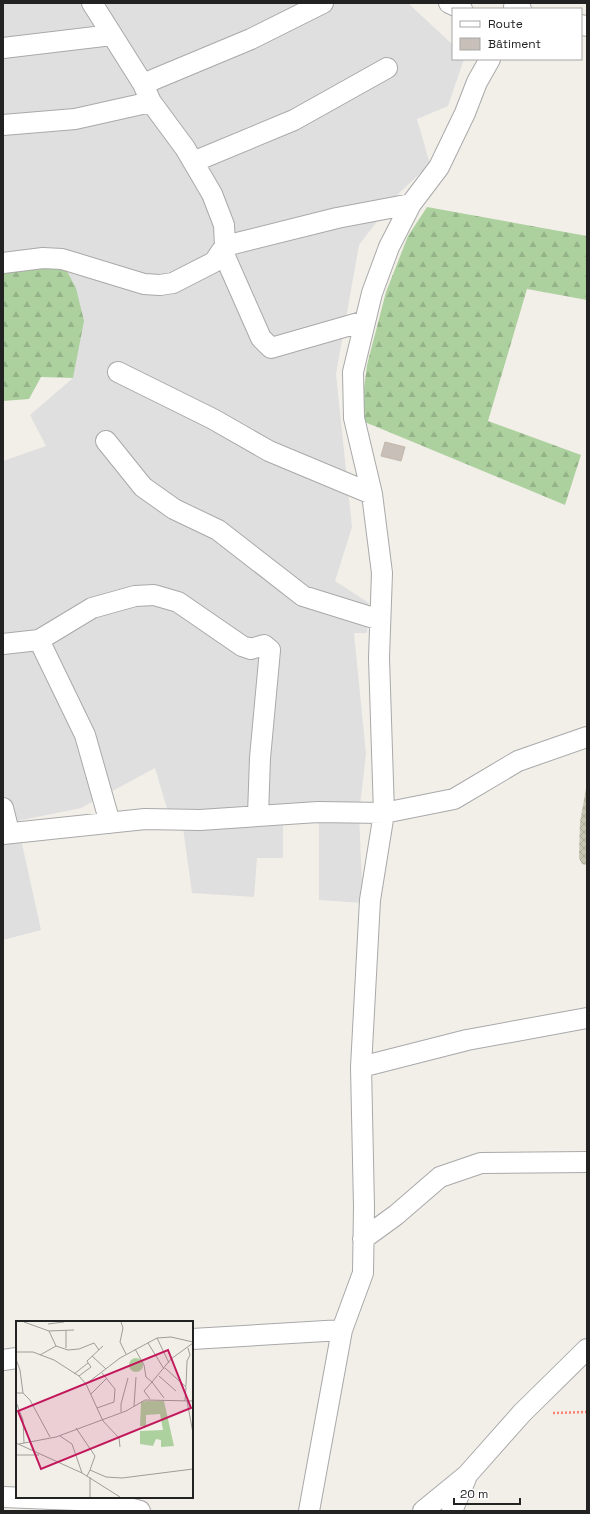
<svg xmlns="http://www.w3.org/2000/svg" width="590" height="1514" font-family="'Space Grotesk',sans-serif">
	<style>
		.residential { fill: #e0dfdf }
		.construction { fill: url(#construction-cross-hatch) }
		.forest { fill: url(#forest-firs) }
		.building { fill: #c7bfb8; stroke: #c4b6ab }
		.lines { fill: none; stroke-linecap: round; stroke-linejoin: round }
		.street-casing { stroke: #a9a9a9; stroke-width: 22 }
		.path { stroke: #fa8072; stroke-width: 2.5; stroke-dasharray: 2 2; stroke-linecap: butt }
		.street { stroke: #fff; stroke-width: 20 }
		.inset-road { fill: none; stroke: #9f9d99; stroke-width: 1 }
		.view { fill: #c2185b; fill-opacity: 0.15; stroke: #c2185b; stroke-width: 2 }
		.inset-edge { fill: none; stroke: #222; stroke-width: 2 }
	</style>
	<defs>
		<pattern id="construction-cross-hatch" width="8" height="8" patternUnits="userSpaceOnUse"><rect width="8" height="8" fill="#c7c7b4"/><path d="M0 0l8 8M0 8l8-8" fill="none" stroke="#abab9a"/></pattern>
		<pattern id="forest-firs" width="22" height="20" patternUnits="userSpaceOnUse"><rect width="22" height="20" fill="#add19e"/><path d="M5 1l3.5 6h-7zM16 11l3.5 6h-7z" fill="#95b388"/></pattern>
	</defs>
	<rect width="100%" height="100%" fill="#f2efe9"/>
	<path class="residential" d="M3 3H411L410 5 453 45V59H464L448 106 417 119 430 164 398 194 359 245 336 374 352 527 335 581 369 603 367 633H354L366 754 359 815 363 903 319 900V816L283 817V858H257L254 897 192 893 182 821 171 822 155 768 81 808 17 821 41 930 3 940V461L46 446 30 415 73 378 3 267Z"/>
	<path class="construction" d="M587 783V865L582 864 579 858 580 822Z"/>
	<path class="forest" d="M427 207 587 236V300L527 289 488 421 581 455 565 505 360 420 367 365 386 292 408 236Z
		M62 262 76 288 84 321 73 378 41 377 29 399 3 401V267Z"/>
	<path class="building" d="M385 442 405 447 401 461 381 456Z"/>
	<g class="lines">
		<defs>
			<path id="street" d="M449 3 462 9
				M514 7 521 9
				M581 25 587 26
				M3 48 112 35
				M143 84 251 39 323 3
				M3 125 75 119 151 102
				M193 162 294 120 387 68
				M225 246 337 218 411 204
				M223 252 261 338 271 348 365 321
				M3 263 43 258 62 259 144 284 160 285 173 283 214 262 225 246 224 225 212 194 185 148 151 102 143 84 92 3
				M118 372 213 419 269 451 372 494
				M106 441 143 487 174 509 218 530 303 596 380 620
				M39 640 85 735 110 823
				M3 644 39 640 92 608 135 596 154 595 178 602 242 646 251 649 264 645 270 650 260 758 258 815
				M3 808 9 832
				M3 834 145 819 200 820 318 812 384 813 454 799 518 761 587 737
				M361 1067 467 1040 587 1018
				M363 1239 396 1215 440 1177 481 1163 587 1162
				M192 1339 342 1330
				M3 1360 17 1358
				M3 1497 102 1501 140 1511
				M309 1511 342 1330 363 1273 364 1207 361 1067 370 900 384 813 379 658 382 573 372 494 354 418 353 372 372 293 389 247 411 204 439 167 465 113 477 82 490 59
				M423 1511 467 1475 522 1413 587 1349
				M452 1511 466 1478"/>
		</defs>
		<use href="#street" class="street-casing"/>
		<path class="path" d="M553 1413 587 1412"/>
		<use href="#street" class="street"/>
	</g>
	<g transform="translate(16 1321)">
		<rect width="177" height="177" fill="#f2efe9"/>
		<path d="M113 44a7 7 0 1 1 14 0a7 7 0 1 1-14 0ZM130 80H148L158 125 145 126V119L140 118 137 125 124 123V110L147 109 144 93 130 94V105H124L125 81Z" fill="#add19e"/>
		<path class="inset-road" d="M8 1 33 10 40 25 52 29 63 28 78 22 83 29M105 1 107 7 104 21 110 33M32 3 48 1M33 10 58 9M50 10V27M141 17 153 42M132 22 148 48M119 28 128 44 130 56 136 61 155 38 177 22M0 31H17L38 39 63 55 70 63 87 100 103 117 104 126M24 34 40 25M76 35 90 48M0 38 4 49 7 72M149 47 170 66 169 80M58 53 72 42M63 55 75 46 71 40 87 25M143 55 160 70M136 61 148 77M70 63 104 37 141 17 155 16 177 21M170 65 171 40 174 34 172 27M0 72H7L14 79 34 116M75 73 90 58M134 78 128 70 136 61M171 80 177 112M0 81 7 99 8 122M118 85 120 56M81 87 98 81 99 68 86 52M105 91V83L112 57M60 107 79 135 74 149M44 115 56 123 66 152M0 122 66 152 104 176M3 123 40 116 110 90 129 79 177 80M0 134H23M71 155 74 149 90 156 106 157 177 148M74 176V156"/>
		<path class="view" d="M152 29 175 87 25 148 2 90Z"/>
		<rect width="177" height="177" class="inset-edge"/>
	</g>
	<rect width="590" height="1514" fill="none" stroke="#222222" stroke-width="8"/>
	<rect x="452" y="8" width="130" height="52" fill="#ffffff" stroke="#a7a7a7"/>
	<rect x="460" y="21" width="20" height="6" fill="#ffffff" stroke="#a7a7a7"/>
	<text x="488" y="28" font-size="12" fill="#222222">Route</text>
	<rect x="460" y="38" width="20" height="12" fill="#c7bfb8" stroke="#a7a7a7"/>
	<text x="488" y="48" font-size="12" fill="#222222">Bâtiment</text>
	<path d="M454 1498v6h66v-6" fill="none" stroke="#222222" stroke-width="2"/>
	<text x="460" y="1498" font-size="12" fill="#222222" stroke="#ffffff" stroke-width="3" paint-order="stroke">20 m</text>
</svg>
